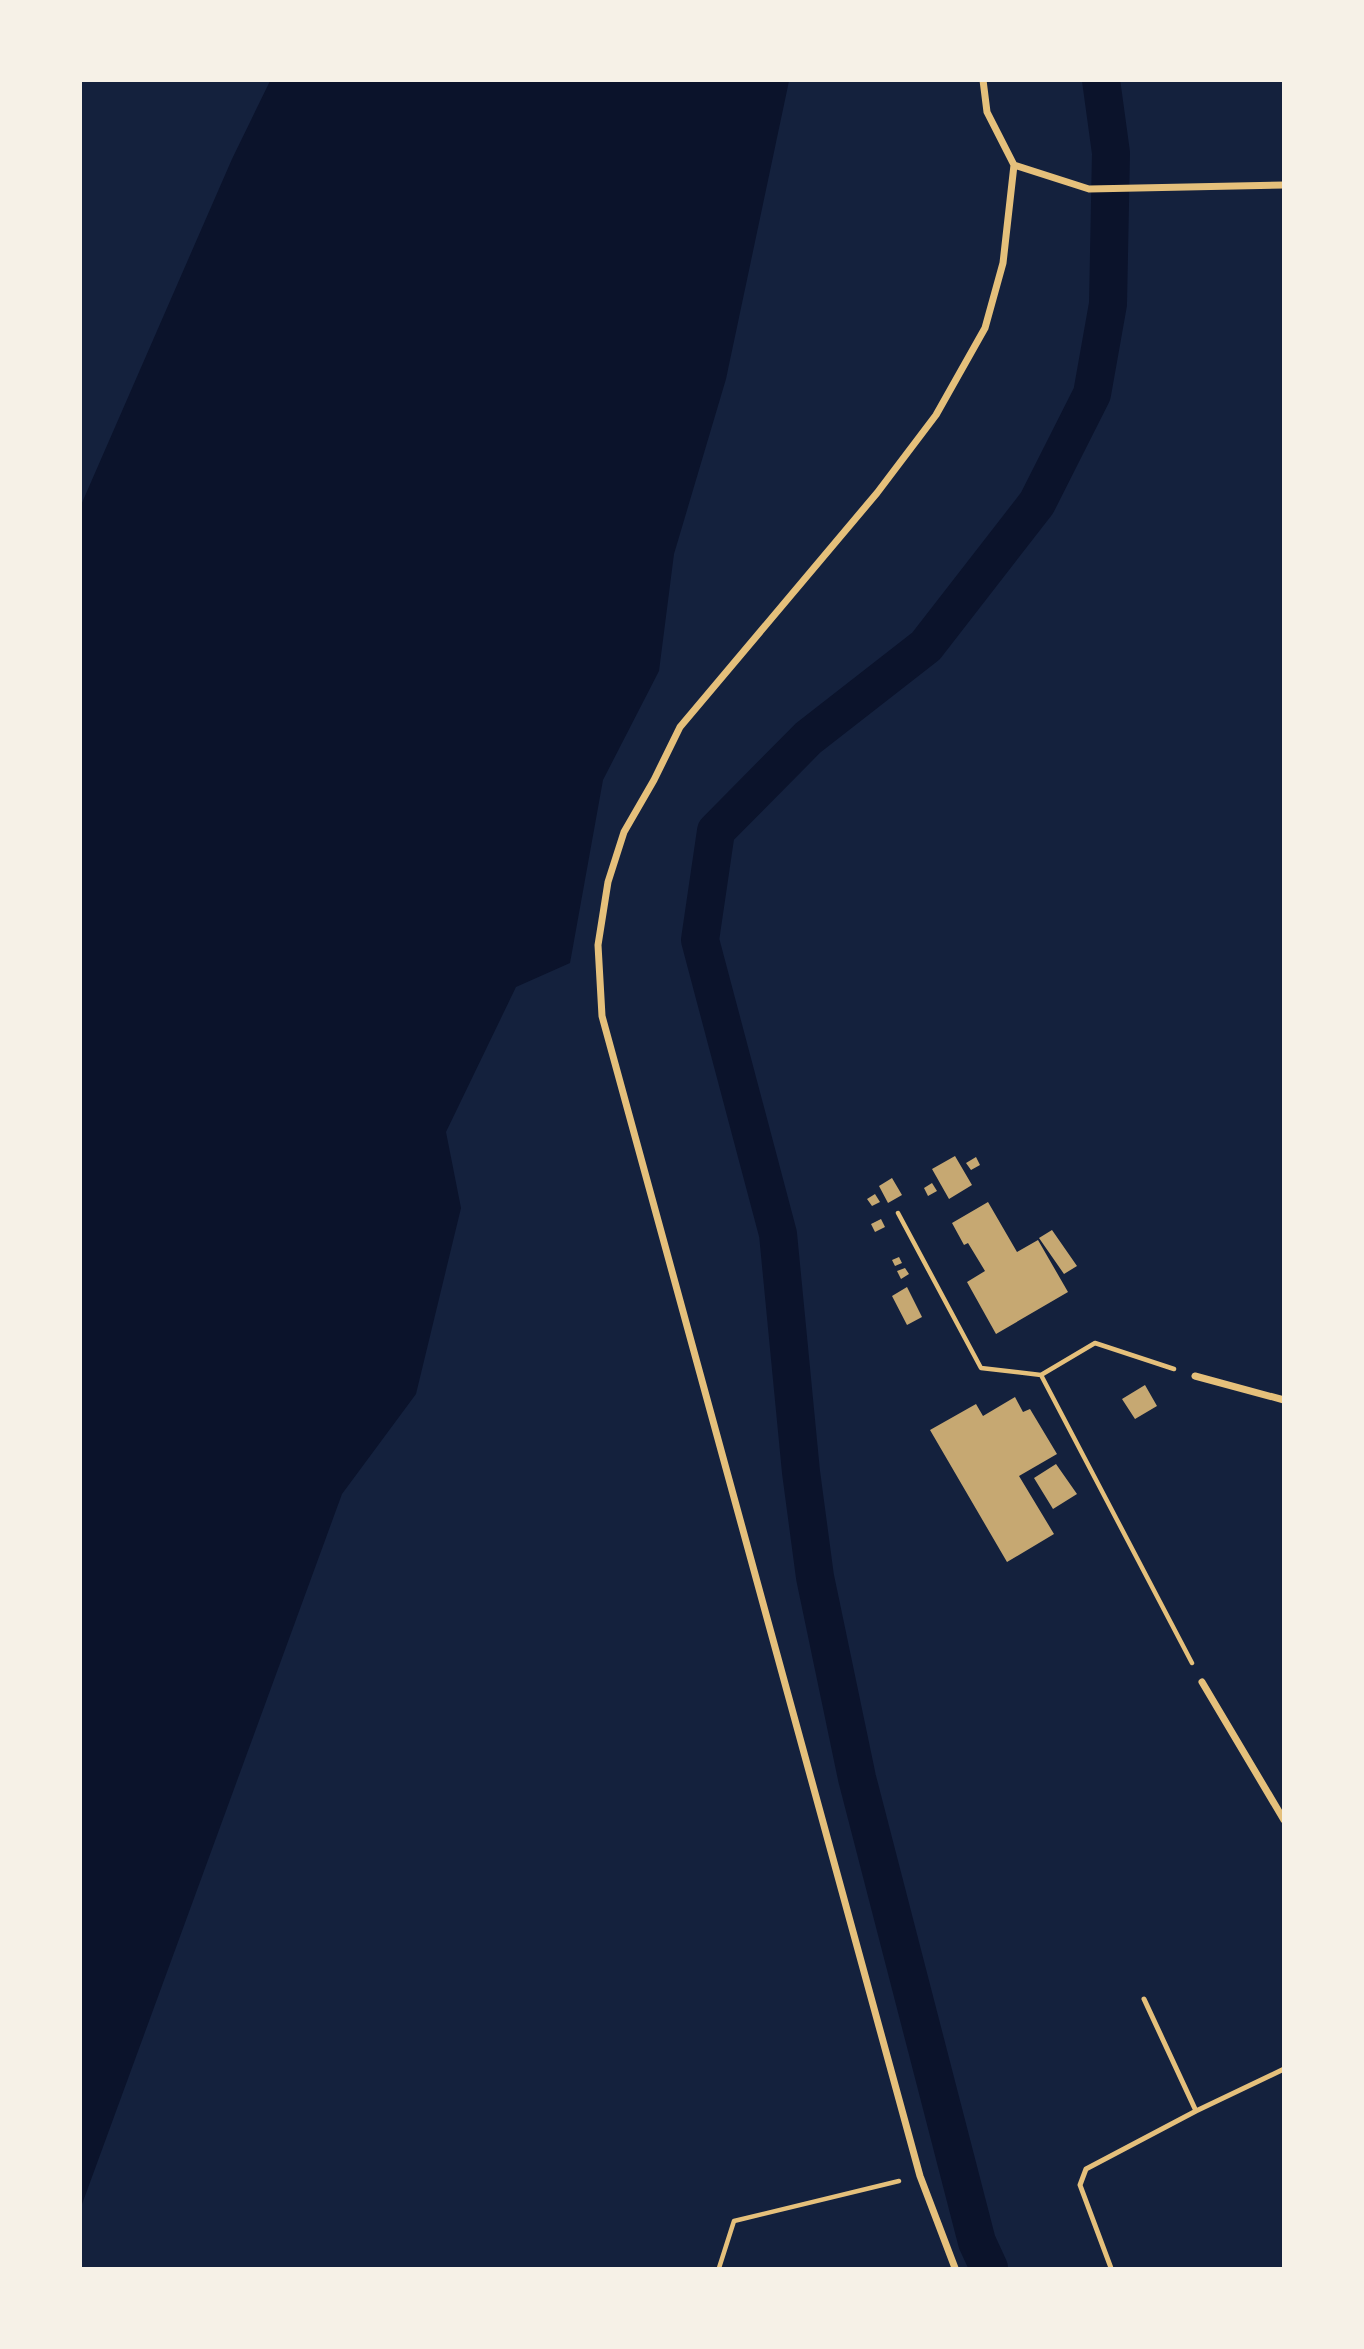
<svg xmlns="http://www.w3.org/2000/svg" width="1364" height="2349" font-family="Helvetica,sans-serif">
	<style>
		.water { fill: #0b132b }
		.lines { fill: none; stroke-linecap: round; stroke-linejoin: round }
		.canal { stroke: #0b132b; stroke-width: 38 }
		.building { fill: #c6a872 }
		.path { stroke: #e5c07b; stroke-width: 4.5 }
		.service { stroke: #e5c07b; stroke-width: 5 }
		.minor { stroke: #e5c07b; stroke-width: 7 }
	</style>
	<rect width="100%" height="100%" fill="#14213d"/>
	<path class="water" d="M270 81H789L726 379 674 554 659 671 603 780 570 963 516 987 446 1132 461 1208 416 1394 342 1494 81 2207V505L232 159Z"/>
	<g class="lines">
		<path class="canal" d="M989 2268 977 2242 857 1778 815 1577 801 1472 778 1234 700 940 716 831 808 738 926 646 1037 503 1092 394 1108 304 1111 153 1101 80"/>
	</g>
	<path class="building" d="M955 1156 972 1185 949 1199 932 1169Z
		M976 1157 980 1165 971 1170 966 1163Z
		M892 1178 902 1195 888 1203 879 1186Z
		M932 1183 937 1191 928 1196 924 1188Z
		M875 1194 880 1202 872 1206 867 1199Z
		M988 1202 1017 1252 1038 1240 1068 1292 996 1334 967 1282 985 1271 968 1243 964 1245 952 1223Z
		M881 1219 885 1227 875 1232 871 1224Z
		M1052 1230 1077 1266 1064 1274 1039 1238Z
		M899 1257 902 1263 895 1266 892 1260Z
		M905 1268 909 1274 901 1279 897 1271Z
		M907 1287 922 1317 907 1325 892 1296Z
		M1145 1385 1157 1406 1135 1419 1122 1399Z
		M1015 1397 1023 1412 1030 1409 1057 1454 1019 1476 1054 1534 1007 1562 930 1430 976 1404 983 1416Z
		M1056 1464 1077 1494 1053 1509 1034 1478Z"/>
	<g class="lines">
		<path class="path" d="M898 1213 981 1368 1041 1375 1192 1663
			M1041 1375 1095 1343 1174 1369
			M719 2268 734 2221 899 2181"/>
		<path class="service" d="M1144 1999 1196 2111 1284 2069
			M1111 2268 1080 2185 1086 2169 1196 2111"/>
		<path class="minor" d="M983 80 987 112 1014 165 1089 189 1284 185
			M1195 1376 1284 1400
			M1202 1682 1284 1820
			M955 2268 920 2176 602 1016 598 945 608 882 624 832 654 780 680 727 877 493 936 415 985 328 1003 263 1014 165"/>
	</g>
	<rect width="1364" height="2349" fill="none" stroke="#f6f1e7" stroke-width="164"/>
</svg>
